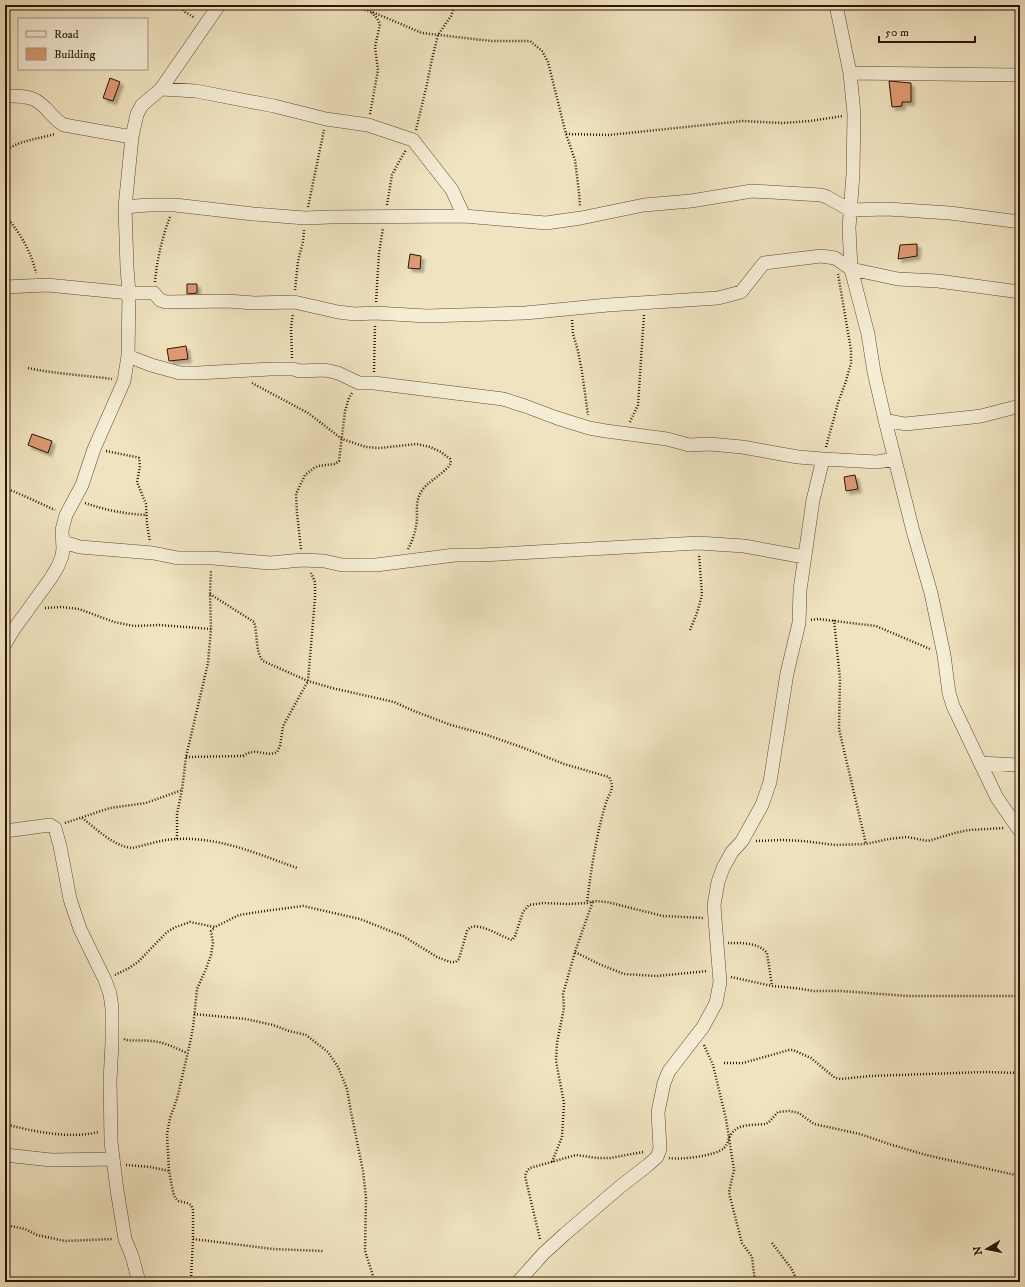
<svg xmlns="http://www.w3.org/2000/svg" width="1025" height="1287" font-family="'IM FELL DW Pica',serif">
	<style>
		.building { fill: #de9b71; stroke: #2d1400; filter: url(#shadow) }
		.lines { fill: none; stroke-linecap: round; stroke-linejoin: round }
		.minor-casing { stroke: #5e4830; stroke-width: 14 }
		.path { stroke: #2d1400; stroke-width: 2.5; stroke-dasharray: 1 2; stroke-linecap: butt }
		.minor { stroke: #f5edd6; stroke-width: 13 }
	</style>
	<defs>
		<filter id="shadow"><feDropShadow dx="3.5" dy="3.5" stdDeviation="1" flood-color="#0004"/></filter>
	</defs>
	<rect width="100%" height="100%" fill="#f0e4c0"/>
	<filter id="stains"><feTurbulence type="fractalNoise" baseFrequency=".005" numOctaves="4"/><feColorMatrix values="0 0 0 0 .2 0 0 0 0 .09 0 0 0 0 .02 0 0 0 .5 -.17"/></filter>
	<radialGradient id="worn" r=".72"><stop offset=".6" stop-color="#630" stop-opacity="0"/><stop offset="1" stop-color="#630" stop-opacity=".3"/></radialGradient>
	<path class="building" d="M110 78 120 82 113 101 103 98Z
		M889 81 911 83V102H902V106L892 107Z
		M917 244V256L898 259 900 245Z
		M410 254 421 256 420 269 408 268Z
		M187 284H197V293L187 294Z
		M186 346 188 359 169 361 167 349Z
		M32 434 52 441 48 453 28 445Z
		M855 475 858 489 846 491 844 477Z"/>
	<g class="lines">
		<defs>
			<path id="minor" d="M836 5 850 73 854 114 853 174 849 228 851 269 868 334 874 372 885 420 913 531 931 593 944 655 949 693 953 706 997 798 1020 831
				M850 73 1020 75
				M161 89 196 91 274 106 326 119 368 125 413 140 452 190 464 216
				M5 96C14 96 24 95 33 99 46 104 52 119 64 125L132 137
				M125 207 148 205H175L253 214 305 218 330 217 464 216 546 223 581 218 644 205 691 201 752 191 821 195 827 197 850 210 887 209 950 213 1020 222
				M5 287 47 285 129 293H154L160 300 166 302 227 301 254 303 294 302 338 312 355 314 375 313 427 316 525 313 608 305 718 298 741 292 764 263 821 256 835 258 851 269 898 279 938 281 1020 292
				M128 356 151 365 180 373H198L270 369H293L300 371 325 370 338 373 359 383H374L503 399 525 406 557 418 589 428 606 431 667 439 689 445 710 444 742 447 798 457 823 459 877 462 895 459
				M885 420 905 424 973 417 981 416 1020 406
				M63 542 80 547 153 553 178 558H212L270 563 302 560 324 561 342 565H376L455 555H481L698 543 744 546 804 557
				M5 644 14 629 51 578 58 566 62 556 63 549 62 530 66 515 82 485 94 449 124 381 128 356 129 293 127 268 125 207 132 137 137 114 142 105 161 89 219 5
				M980 763 1020 765
				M5 831 50 825 55 828 60 846 70 899 80 929 105 980 110 994 112 1008V1043L110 1081 111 1142 117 1190 125 1239 132 1256 139 1282
				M5 1155 51 1160 113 1159
				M518 1282 544 1253 565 1234 621 1186 648 1165 657 1157 660 1149 658 1112 664 1083 669 1071 703 1027 716 1003 720 982 715 919 714 905 718 882 723 868 732 852 742 841 762 805 770 782 787 673 799 623 800 590 813 500 823 459"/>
		</defs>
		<use href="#minor" class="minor-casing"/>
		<path class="path" d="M179 5 185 12 195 18
			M344 5 370 11 422 33 491 41H530L542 51 548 62 566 134 575 160 579 192 580 206
			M370 114 378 70 375 47 380 24 377 18 371 12
			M416 130 427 84 432 59 438 35 451 16 455 5
			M566 134 609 135 743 121 782 123 810 121 843 116
			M5 151C20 140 38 139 55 134
			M387 205 392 175 400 160 406 150
			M308 207 324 130
			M5 215C20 233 31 251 36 273
			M155 282C157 259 162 238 170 217
			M295 290 298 261 303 242 304 230
			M376 302 379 253 383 228
			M572 320 573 334 578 351 582 372 588 415
			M292 358 291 327 293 313
			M28 368C55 374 84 375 112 379
			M374 372 375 325
			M252 383 308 413 342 439 366 447 380 448 417 444 430 447 441 452 450 459 451 463C443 476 426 481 420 494 416 501 417 511 417 519 416 530 413 540 408 549
			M630 422 638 405 644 315
			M826 447 838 403 846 381 851 363V350L838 274
			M106 451 136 457 139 458 140 466 137 482 146 504 147 524 150 542
			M5 489 13 491 55 510
			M85 503C105 510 125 514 147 515
			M301 549 297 513 296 494 305 475 314 468 318 466 335 464 339 461 345 411 349 398 352 393
			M210 594 254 622C258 634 255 652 263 661L308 681 332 688 394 702 414 711 451 725 484 734 524 748 564 764 609 777C616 790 608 794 605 806 596 837 591 870 587 903
			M45 608 61 607 79 609 114 622 134 626 160 625 211 629
			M811 620 818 619 876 626 930 649
			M834 620 840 679 839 729 866 844
			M690 630 697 613 702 595 699 554
			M186 757 243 756C257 746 265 758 277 752L280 746 283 726 308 681 315 598V582L311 573
			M82 818C97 829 113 846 132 848 146 845 163 839 178 839 220 837 258 854 297 868
			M65 823 110 808 146 803 182 790
			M177 839V814L182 790 186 757 208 663 211 629 210 594 211 571
			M756 841 783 840 803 841 835 845 866 844 889 839 907 837 928 841 955 833 969 830 1004 828
			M728 943C740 943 758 942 767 953L772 986
			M575 952 599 964 624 974 657 976 708 971
			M115 975 129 968 138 962 167 932 176 927 190 922 215 927 239 915 265 911 303 906 360 919 403 936 437 957 450 962H456L459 959 467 931C474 918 501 937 512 940L513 939 515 936 523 912 529 905 543 903 569 904 587 903 594 901 607 902 663 916 704 918
			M731 977 772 986 795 988 814 991H841L908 996H1020
			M194 1014 246 1019 273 1025 289 1031 306 1035 328 1052 338 1067 347 1089 351 1112 363 1171 366 1198 365 1251 374 1279 377 1282
			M124 1039 125 1040C134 1041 142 1040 151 1041 165 1042 175 1048 187 1053
			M704 1045 713 1065 726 1119 734 1170 729 1192 730 1197 742 1243 752 1257 755 1282
			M724 1063H743L789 1050H793L811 1058 835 1078 841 1079 870 1076 985 1072 1020 1073
			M5 1124C35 1132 69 1139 99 1132
			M669 1158C680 1160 716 1156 724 1148 730 1142 727 1134 738 1128 746 1124 758 1125 766 1124L769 1122 778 1112 789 1111 799 1113 814 1124 860 1134 889 1144 926 1155 1020 1176
			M552 1162 562 1137 564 1103 556 1061 557 1043 564 1008 563 994 575 952 593 901
			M126 1165 150 1167 169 1171
			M5 1225 25 1229 37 1235 65 1241 112 1239
			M193 1239 273 1249 323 1251
			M540 1239 525 1176 527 1171 530 1168 576 1155 597 1158H610L643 1152
			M772 1243 791 1268 798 1282
			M191 1279 193 1239V1210L191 1205 187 1203 179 1201 175 1198 173 1192 169 1171 167 1134 170 1118 177 1099 190 1043 193 1028 197 989 206 969 211 955 213 943 211 931 215 927
			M176 1282C216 1274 257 1279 298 1282
			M320 1282 374 1279"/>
		<use href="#minor" class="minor"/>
	</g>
	<rect width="1025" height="1287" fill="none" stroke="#f0e4c0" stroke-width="20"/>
	<rect x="6" y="6" width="1013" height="1275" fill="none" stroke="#2d1400" stroke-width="2"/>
	<rect x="10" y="10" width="1005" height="1267" fill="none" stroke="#2d1400"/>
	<rect x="18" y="18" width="130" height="52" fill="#f5edd6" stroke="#a59680"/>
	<rect x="26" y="31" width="20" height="6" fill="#f5edd6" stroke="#a59680"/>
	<text x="54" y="38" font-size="12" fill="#2d1400">Road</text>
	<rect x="26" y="48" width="20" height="12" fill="#de9b71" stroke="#a59680"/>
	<text x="54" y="58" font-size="12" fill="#2d1400">Building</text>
	<g transform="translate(987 1249) rotate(260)" stroke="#f5edd6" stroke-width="3" paint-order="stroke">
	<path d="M0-3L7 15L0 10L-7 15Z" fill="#2d1400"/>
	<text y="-6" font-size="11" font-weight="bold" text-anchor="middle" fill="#2d1400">N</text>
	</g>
	<path d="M879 36v6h96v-6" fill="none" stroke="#2d1400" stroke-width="2"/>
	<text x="885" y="36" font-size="12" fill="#2d1400" stroke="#f5edd6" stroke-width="3" paint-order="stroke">50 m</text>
	<rect width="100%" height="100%" filter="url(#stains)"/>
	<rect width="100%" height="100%" fill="url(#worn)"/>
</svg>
